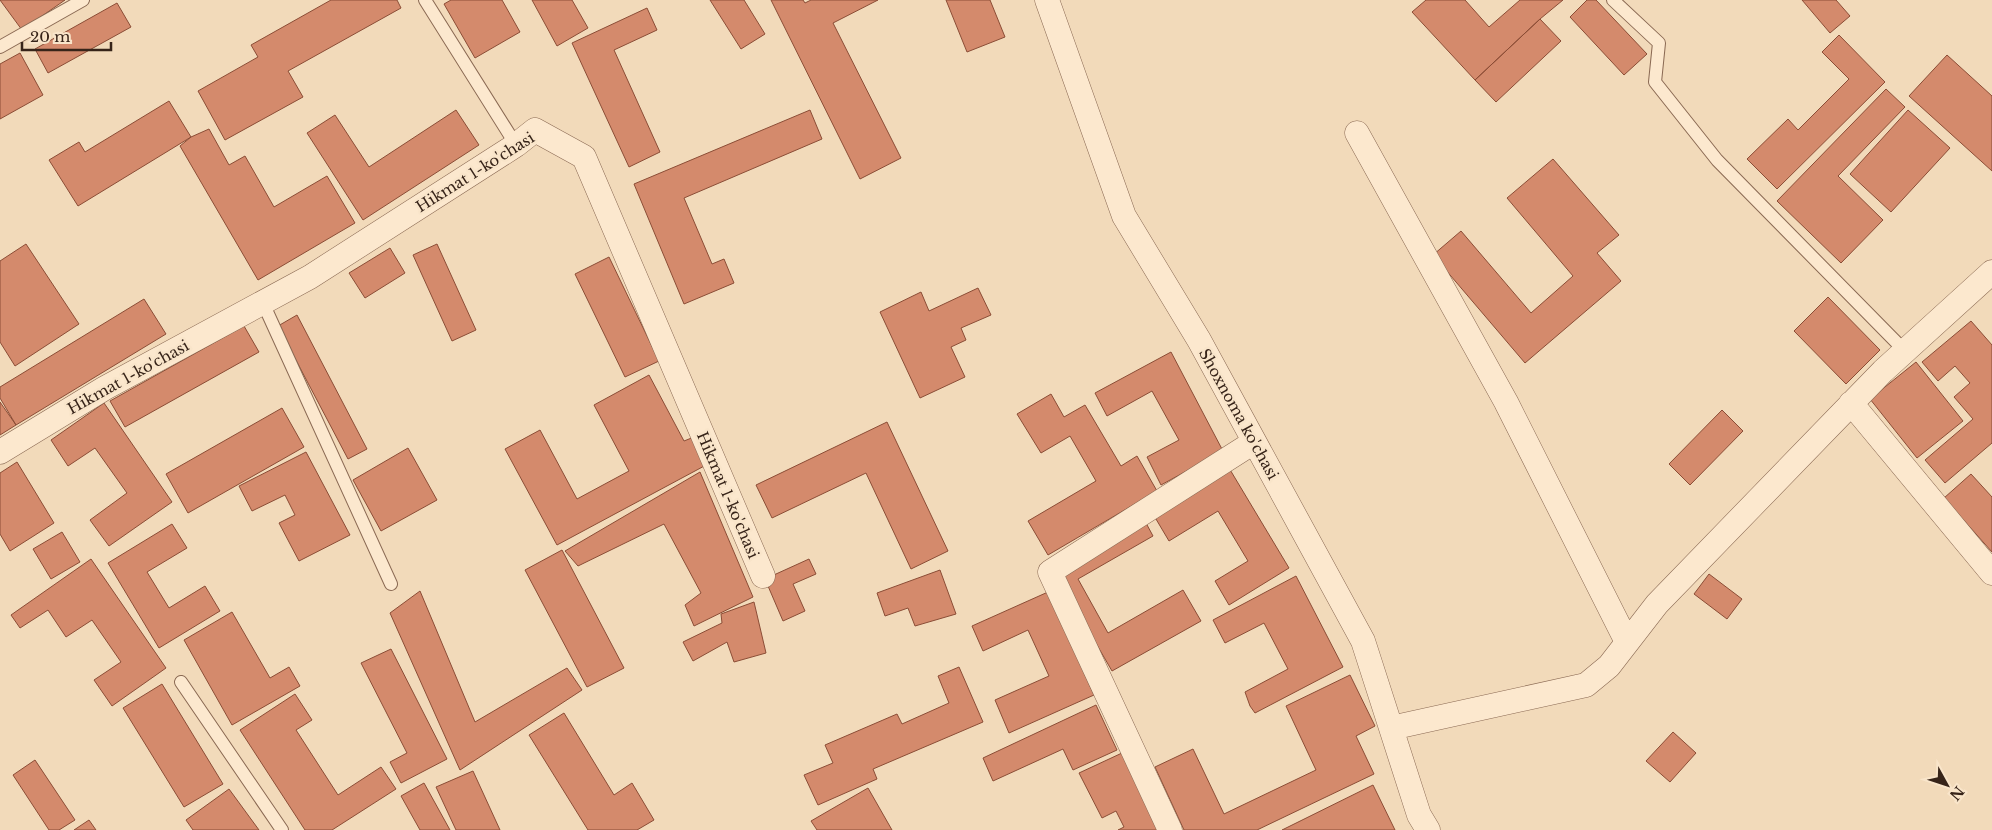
<svg xmlns="http://www.w3.org/2000/svg" width="1992" height="830" font-family="'Libre Baskerville',serif">
	<style>
		.building { fill: #d48a6c; stroke: #8b4d36 }
		.lines { fill: none; stroke-linecap: round; stroke-linejoin: round }
		.service-casing { stroke: #8a6953; stroke-width: 14 }
		.minor-casing { stroke: #8a6953; stroke-width: 25 }
		.service { stroke: #fce8ce; stroke-width: 12 }
		.minor { stroke: #fce8ce; stroke-width: 24 }
		.labels { text-anchor: middle; dominant-baseline: central; stroke-width: 5; stroke-linejoin: round; paint-order: stroke }
		.street-label { font-size: 15px; fill: #372419; stroke: #f9e5ca }
	</style>
	<rect width="100%" height="100%" fill="#f2daba"/>
	<path class="building" d="M0 0H65L22 30Z
		M331 0H397L401 8 288 71 303 97 225 140 198 91 258 57 251 45Z
		M451 0H502L520 32 475 58 444 4Z
		M532 0H572L588 28 557 46Z
		M710 0H744L765 34 741 49Z
		M771 0H803L805 3 811 0H878L833 23 901 158 860 179Z
		M946 0H990L1005 37 967 52Z
		M1426 0H1465L1489 27 1520 0H1563L1540 19 1475 80 1412 12Z
		M1587 0H1596L1647 54 1624 75 1570 17Z
		M1802 0H1836L1850 16 1830 33Z
		M117 3 131 27 48 73 35 49Z
		M647 8 657 30 614 50 660 152 629 167 572 43Z
		M1540 19 1561 41 1496 102 1475 80Z
		M1839 35 1885 82 1777 189 1747 159 1788 119 1798 130 1849 79 1822 52Z
		M20 53 43 95 0 119V64Z
		M1947 55 1992 96V171L1909 96Z
		M1886 89 1905 107 1838 176 1883 220 1841 263 1777 201Z
		M169 101 191 137 78 206 49 160 79 142 85 152Z
		M456 110 479 145 363 220 307 133 335 115 369 167Z
		M810 110 822 139 684 198 712 264 724 259 734 283 684 304 634 184Z
		M1908 110 1950 148 1891 212 1850 174Z
		M209 129 229 165 245 156 274 207 327 176 355 223 258 280 180 146 191 137Z
		M1553 159 1619 235 1597 253 1621 281 1525 363 1433 255 1461 231 1531 313 1573 276 1507 198Z
		M26 244 79 324 15 366 0 342V261Z
		M437 244 476 330 452 341 413 255Z
		M390 248 405 273 365 298 349 273Z
		M609 257 659 361 625 377 575 274Z
		M978 288 991 315 961 328 966 340 951 347 965 377 920 398 880 312 921 292 929 311Z
		M1828 297 1880 350 1846 384 1794 331Z
		M144 299 166 334 16 425 0 398V387Z
		M297 315 367 449 348 459 278 326Z
		M1971 321 1992 345V443L1945 483 1925 460 1973 419 1954 397 1970 383 1955 366 1938 381 1922 362Z
		M244 326 259 352 125 427 110 401Z
		M1171 352 1223 451 1161 485 1147 457 1179 440 1152 391 1107 416 1095 393Z
		M1916 362 1963 421 1917 458 1870 399Z
		M649 375 684 441 694 437 708 464 557 545 505 449 540 430 577 499 629 471 594 405Z
		M1051 394 1064 417 1085 405 1121 466 1137 456 1157 491 1048 555 1028 521 1096 481 1070 436 1041 453 1017 414Z
		M0 402 16 425 0 435Z
		M104 403 172 502 109 546 90 520 127 493 95 448 68 466 51 440Z
		M282 408 304 447 188 513 166 474Z
		M1722 410 1743 431 1690 485 1669 464Z
		M887 422 948 551 911 569 866 473 772 518 756 485Z
		M408 448 437 500 381 531 353 480Z
		M306 452 350 535 299 561 279 523 295 515 285 495 252 511 239 486Z
		M17 462 54 523 10 551 0 534V473Z
		M1229 468 1289 568 1229 605 1215 581 1248 561 1218 511 1169 541 1153 514Z
		M700 472 753 597 694 626 685 605 701 593 664 524 578 566 565 551Z
		M1971 474 1992 497V552L1944 498Z
		M1146 523 1153 536 1078 579 1108 633 1183 590 1201 621 1112 671 1056 574Z
		M172 524 187 548 147 572 169 608 205 586 220 611 159 648 108 563Z
		M62 532 80 562 51 579 33 549Z
		M562 550 624 668 587 687 525 570Z
		M91 559 166 668 112 706 94 680 121 662 92 620 66 637 48 610 20 628 11 615Z
		M809 559 816 574 793 584 805 611 783 621 765 579Z
		M940 570 956 614 915 626 908 608 885 616 877 593Z
		M1709 574 1742 599 1727 619 1694 594Z
		M1296 576 1343 667 1255 713 1250 706 1245 692 1288 669 1264 623 1225 643 1213 620Z
		M420 591 475 722 567 668 582 690 460 770 390 613Z
		M1048 592 1094 695 1009 733 995 700 1049 676 1028 630 983 651 972 626Z
		M754 602 766 653 734 662 727 642 693 661 683 642 722 623 721 614Z
		M232 612 270 678 289 667 300 686 232 725 184 640Z
		M391 649 447 759 401 783 390 762 407 753 361 663Z
		M959 667 983 722 873 769 877 779 818 805 804 775 833 763 825 745 897 714 902 724 949 703 938 676Z
		M1350 675 1375 726 1356 736 1374 774 1257 830H1184L1155 767 1193 749 1224 814 1316 770 1286 706Z
		M162 684 223 784 184 807 123 708Z
		M295 694 312 720 296 730 338 795 381 767 396 789 332 830H305L240 730Z
		M1096 705 1117 750 1073 770 1063 749 993 781 983 758Z
		M564 713 614 795 632 783 654 820 637 830H588L529 735Z
		M1673 732 1696 753 1670 782 1646 761Z
		M1122 753 1159 830H1118L1124 827 1116 811 1102 818 1079 773Z
		M35 760 75 820 59 830H49L13 775Z
		M473 771 500 830H456L436 787Z
		M424 783 450 830H420L401 796Z
		M1373 785 1395 830H1282Z
		M868 788 892 830H817L811 821Z
		M229 789 259 830H193L186 820Z
		M89 820 96 830H74Z"/>
	<g class="lines">
		<defs>
			<path id="service" d="M425 0 516 145
				M1613 0 1659 43 1655 82 1717 160 1904 350
				M0 47 83 0
				M263 303 391 584
				M181 682 282 830"/>
			<path id="minor" d="M1047 0 1124 216 1199 340 1363 641 1419 815 1428 830
				M1357 133 1506 402 1627 642
				M1851 403 1992 573
				M0 452 105 388 310 277 516 145 535 130 584 157 763 576
				M1391 728 1586 685 1609 666 1657 604 1883 371 1992 272
				M1170 830 1050 572 1254 442"/>
		</defs>
		<use href="#service" class="service-casing"/>
		<use href="#minor" class="minor-casing"/>
		<use href="#service" class="service"/>
		<use href="#minor" class="minor"/>
	</g>
	<g class="labels">
		<g class="street-label">
			<text transform="translate(475 172) rotate(-32)">Hikmat 1-ko'chasi</text>
			<text transform="translate(128 377) rotate(-29)">Hikmat 1-ko'chasi</text>
			<text transform="translate(1239 414) rotate(61)">Shoxnoma ko'chasi</text>
			<text transform="translate(728 495) rotate(67)">Hikmat 1-ko'chasi</text>
		</g>
	</g>
	<g transform="translate(1947 785) rotate(130)" stroke="#f9e5ca" stroke-width="4" paint-order="stroke">
	<path d="M0-4L9 19L0 12L-9 19Z" fill="#372419"/>
	<text y="-8" font-size="14" font-weight="bold" text-anchor="middle" fill="#372419">N</text>
	</g>
	<path d="M22 42v8h89v-8" fill="none" stroke="#372419" stroke-width="2.5"/>
	<text x="30" y="42" font-size="15" fill="#372419" stroke="#f9e5ca" stroke-width="4" paint-order="stroke">20 m</text>
</svg>
